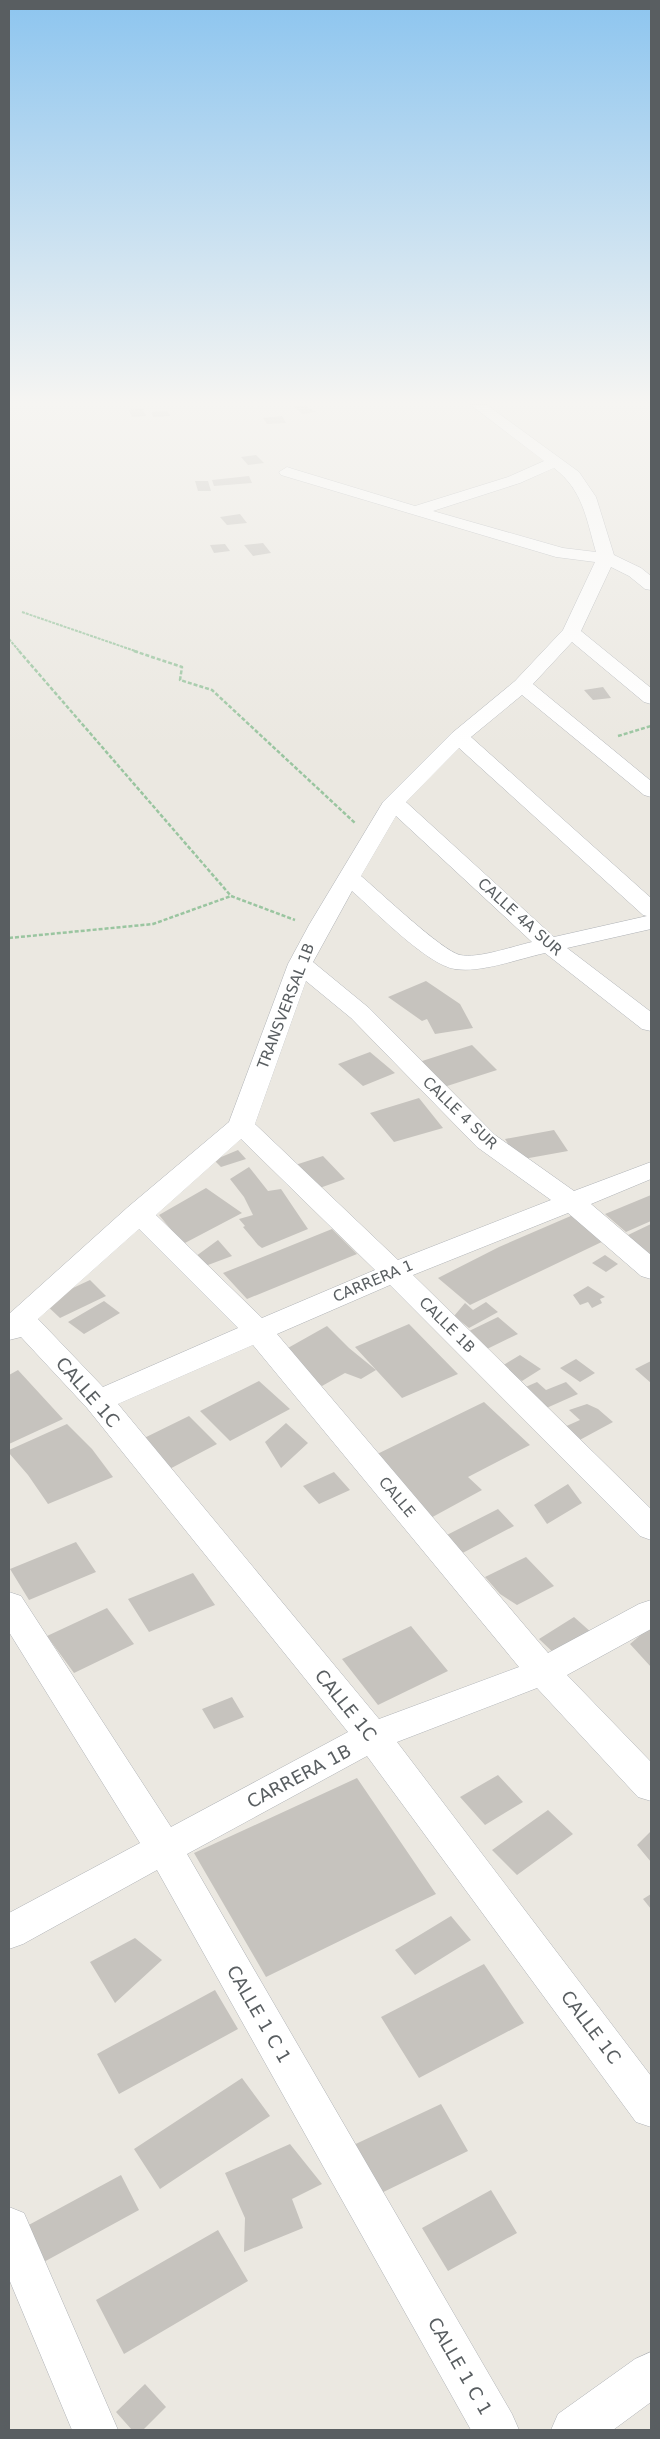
<svg xmlns="http://www.w3.org/2000/svg" width="660" height="2439" font-family="'DejaVu Sans',sans-serif">
	<style>
		.building { fill: #c6c3be }
		.lines { fill: none; stroke-linecap: round; stroke-linejoin: round }
		.minor-casing { stroke: #afb2b6; stroke-width: 1 }
		.path-far1 { stroke: #9ac5a0; stroke-width: 2; stroke-dasharray: 3 1; stroke-linecap: butt }
		.path { stroke: #9ac5a0; stroke-width: 2.5; stroke-dasharray: 4 2; stroke-linecap: butt }
		.minor { fill: #fff; fill-rule: evenodd }
		.labels { text-anchor: middle; dominant-baseline: central; stroke-width: 4.5; stroke-linejoin: round; paint-order: stroke }
		.street-label { font-size: 15px; fill: #595e61; stroke: #fff }
		.near-street-label { font-size: 18px; fill: #595e61; stroke: #fff }
	</style>
	<rect width="100%" height="100%" fill="#ebe8e1"/>
	<path class="building" d="M306 405 315 412 303 414 295 407Z
		M143 409 146 416 132 417 129 410Z
		M168 411 170 416 153 417 152 412Z
		M282 416 286 423 267 424 263 418Z
		M256 455 264 463 248 465 241 457Z
		M249 476 252 483 214 486 212 480Z
		M195 481H208L211 491H198Z
		M240 514 247 523 227 525 220 517Z
		M263 543 271 553 253 556 244 545Z
		M225 544 230 551 214 553 210 545Z
		M603 687 611 698 593 700 584 690Z
		M426 981 460 1004 473 1028 435 1034 427 1019 422 1021 388 997Z
		M472 1045 497 1070 444 1087 419 1062Z
		M370 1052 395 1073 363 1086 338 1064Z
		M419 1098 443 1128 394 1142 370 1113Z
		M554 1130 568 1151 518 1160 505 1139Z
		M238 1150 246 1159 221 1167 214 1160Z
		M323 1156 345 1179 314 1190 289 1167Z
		M249 1167 268 1191 281 1189 308 1229 262 1248 258 1245 243 1227 245 1226 239 1219 253 1215 244 1197 230 1179Z
		M206 1188 242 1213 183 1244 159 1215Z
		M651 1195V1221L626 1232 605 1214Z
		M580 1212 610 1238 470 1305 438 1278 499 1247Z
		M651 1224V1257L628 1235Z
		M332 1229 357 1254 247 1299 223 1273Z
		M218 1240 232 1256 200 1268 192 1259Z
		M605 1255 618 1264 606 1272 592 1263Z
		M90 1280 106 1296 60 1318 43 1302Z
		M588 1286 605 1297 600 1299 602 1303 592 1308 588 1302 580 1305 573 1295Z
		M104 1301 120 1313 84 1334 68 1322Z
		M486 1302 498 1312 469 1328 454 1316 465 1303 473 1310Z
		M498 1317 518 1334 487 1349 467 1332Z
		M409 1324 458 1374 402 1398 355 1347Z
		M327 1326 349 1348 376 1370 361 1379 345 1373 322 1386 279 1353Z
		M520 1355 541 1369 522 1381 502 1366Z
		M576 1359 595 1373 580 1382 560 1368Z
		M651 1361V1383L635 1369Z
		M18 1370 63 1419 9 1444V1375Z
		M259 1381 290 1409 230 1441 200 1411Z
		M537 1382 546 1390 566 1382 578 1394 542 1410 521 1389Z
		M484 1402 530 1445 468 1477 482 1490 427 1520 369 1458Z
		M587 1404 598 1409 613 1422 576 1442 562 1428 580 1420 569 1410Z
		M189 1416 217 1444 162 1473 134 1443Z
		M286 1423 308 1443 281 1468 265 1442Z
		M67 1424 92 1449 113 1477 48 1504 28 1475 9 1453V1450Z
		M334 1472 350 1490 319 1504 303 1486Z
		M568 1484 582 1503 547 1524 534 1505Z
		M498 1509 514 1526 455 1557 439 1539Z
		M76 1542 96 1572 29 1600 10 1569Z
		M526 1557 554 1586 517 1605 500 1594 485 1577Z
		M193 1573 215 1605 149 1632 128 1599Z
		M107 1608 134 1644 74 1673 47 1636Z
		M574 1617 592 1633 557 1656 539 1639Z
		M411 1626 448 1671 378 1705 342 1659Z
		M651 1626V1667L630 1644Z
		M232 1697 244 1717 214 1729 202 1709Z
		M498 1775 523 1802 485 1825 460 1797Z
		M357 1778 436 1894 266 1977 194 1853Z
		M548 1810 573 1834 517 1875 492 1850Z
		M651 1831V1862L637 1845Z
		M651 1894V1909L643 1899Z
		M451 1916 471 1940 415 1975 395 1950Z
		M135 1938 162 1960 115 2003 90 1962Z
		M484 1964 524 2023 419 2078 381 2017Z
		M215 1990 238 2029 119 2094 97 2054Z
		M242 2078 270 2116 160 2189 134 2149Z
		M441 2104 468 2151 371 2198 345 2149Z
		M290 2144 322 2184 292 2199 303 2228 244 2252 245 2218 225 2173Z
		M121 2175 139 2210 42 2263 25 2227Z
		M491 2190 517 2233 448 2271 422 2228Z
		M218 2230 248 2281 124 2354 96 2300Z
		M145 2384 166 2407 143 2430H132L116 2412Z"/>
	<g class="lines">
		<defs>
			<path id="minor" d="M471 405H487L579 472 596 497 614 555 641 568 651 576V590L645 589 629 576 611 567 581 631 651 688V704L644 702 572 642 533 684 651 781V797L644 795 522 695 471 737 651 898V929L567 948 651 1012V1031L642 1029 545 953C518 959 481 973 455 969 427 965 374 910 352 891L313 962 369 1008 495 1135 574 1191 651 1162V1179L591 1204 651 1255V1279L641 1276 568 1213 413 1275 651 1509V1540L640 1536 390 1285 277 1334 548 1653 639 1604 651 1600V1629L567 1675 651 1762V1801L638 1797 537 1688 397 1742 651 2076V2127L636 2122 367 1756 187 1854 512 2414 519 2430H471L157 1870 23 1944 9 1949V1913L140 1843 9 1632V1592L21 1596 171 1827 348 1732 87 1408 21 1337 9 1340V1314L128 1207 229 1122 288 964 309 925 383 802 452 733 515 681 563 630 595 562 556 557 281 475 279 472 287 467 293 469 415 506 508 477 544 461ZM554 468C583 490 586 518 596 552L563 548 433 511 520 483ZM459 748 643 915 647 916 554 937 406 802ZM396 816 532 942C514 946 478 959 460 955 442 951 379 891 361 876ZM306 981 351 1018 477 1147 551 1200 398 1260 255 1124ZM241 1139 375 1270 262 1318 156 1215ZM139 1229 238 1328 103 1387 38 1319ZM253 1345 519 1667 379 1719 118 1404Z
				M9 2207 24 2213 118 2430H72L9 2279Z
				M651 2352V2402L613 2430H551L558 2414 635 2359Z"/>
		</defs>
		<use href="#minor" class="minor-casing"/>
		<path class="path-far1" d="M22 612 138 652
			M9 639 20 652"/>
		<path class="path" d="M19 651 231 896 295 920
			M134 651 182 667 180 680 212 690 355 823
			M618 736 651 726
			M9 938 153 924 231 896"/>
		<use href="#minor" class="minor"/>
	</g>
	<linearGradient id="sky" x2="0" y2="1"><stop stop-color="#8dc5ef"/><stop offset="0.54" stop-color="#f6f5f2"/><stop offset="1" stop-color="#f6f5f2" stop-opacity="0"/></linearGradient>
	<rect width="660" height="746" fill="url(#sky)"/>
	<g class="labels">
		<g class="street-label">
			<text transform="translate(520 917) rotate(42)">CALLE 4A SUR</text>
			<text transform="translate(286 1006) rotate(-69)">TRANSVERSAL 1B</text>
			<text transform="translate(460 1113) rotate(44)">CALLE 4 SUR</text>
			<text transform="translate(373 1281) rotate(-23)">CARRERA 1</text>
			<text transform="translate(447 1325) rotate(45)">CALLE 1B</text>
			<text transform="translate(397 1497) rotate(50)">CALLE</text>
		</g>
		<g class="near-street-label">
			<text transform="translate(88 1392) rotate(49)">CALLE 1C</text>
			<text transform="translate(346 1705) rotate(51)">CALLE 1C</text>
			<text transform="translate(299 1776) rotate(-28)">CARRERA 1B</text>
			<text transform="translate(259 2014) rotate(60)">CALLE 1 C 1</text>
			<text transform="translate(591 2027) rotate(53)">CALLE 1C</text>
			<text transform="translate(460 2366) rotate(60)">CALLE 1 C 1</text>
		</g>
	</g>
	<rect width="660" height="2439" fill="none" stroke="#595e61" stroke-width="20"/>
</svg>
